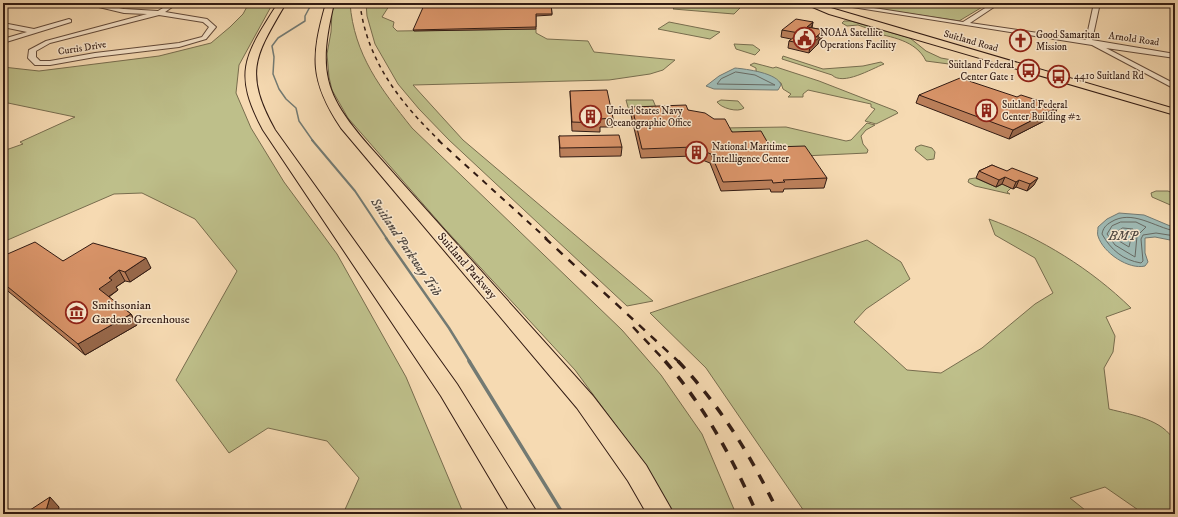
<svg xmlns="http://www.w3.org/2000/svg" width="1178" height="517" font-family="'IM FELL DW Pica',serif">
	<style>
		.green { fill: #bebf8a; stroke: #786d4e }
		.water { fill: #9eb9b3; stroke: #737a73 }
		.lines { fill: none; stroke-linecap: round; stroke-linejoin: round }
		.shore { stroke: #686a63; stroke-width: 1 }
		.stream-far3 { stroke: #737a73; stroke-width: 1.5 }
		.stream-far2 { stroke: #737a73; stroke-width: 2 }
		.stream-far1 { stroke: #737a73; stroke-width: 2.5 }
		.stream { stroke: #737a73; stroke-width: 3.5 }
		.minor-casing { stroke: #634b3b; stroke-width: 2 }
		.major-casing { stroke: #321b13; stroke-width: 2 }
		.highway-casing { stroke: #321b13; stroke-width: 2 }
		.minor { fill: #f9e7cd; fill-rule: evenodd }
		.major { fill: #f6dab2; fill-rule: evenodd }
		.highway { fill: #f6dab2; fill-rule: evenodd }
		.rail-far3 { stroke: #321b13; stroke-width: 1.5; stroke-dasharray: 4 4; stroke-linecap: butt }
		.rail-far2 { stroke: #321b13; stroke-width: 2; stroke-dasharray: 6 6; stroke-linecap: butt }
		.rail-far1 { stroke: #321b13; stroke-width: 2.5; stroke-dasharray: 8 8; stroke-linecap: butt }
		.rail { stroke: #321b13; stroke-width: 3.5; stroke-dasharray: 10 10; stroke-linecap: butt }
		.wall { fill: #bb7f5a; stroke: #321b13 }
		.shaded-wall { fill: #98684a; stroke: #321b13 }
		.building { fill: #d99469; stroke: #321b13 }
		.labels { text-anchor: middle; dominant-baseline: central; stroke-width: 3; stroke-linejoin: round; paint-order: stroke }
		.far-poi-label { font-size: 10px; fill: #321b13; stroke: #f9e7cd; text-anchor: start }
		.far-street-label { font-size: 10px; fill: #321b13; stroke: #f9e7cd }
		.street-label { font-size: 12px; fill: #321b13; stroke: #f9e7cd }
		.poi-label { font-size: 12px; fill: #321b13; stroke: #f9e7cd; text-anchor: start }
		.water-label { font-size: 13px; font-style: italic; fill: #524a43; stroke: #f9e7cd }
	</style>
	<rect width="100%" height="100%" fill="#f6dab2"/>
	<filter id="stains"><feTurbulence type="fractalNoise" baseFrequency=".005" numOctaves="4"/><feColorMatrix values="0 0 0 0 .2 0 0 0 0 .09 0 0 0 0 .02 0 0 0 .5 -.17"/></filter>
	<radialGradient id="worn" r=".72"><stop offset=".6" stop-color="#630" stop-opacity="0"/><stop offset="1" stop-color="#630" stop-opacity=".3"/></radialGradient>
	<path class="green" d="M249 3H273L239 65 236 93 251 128 284 182 337 254 406 377 462 510 461 514H343L359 478 327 441 268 428 229 453 176 380 237 271 195 219 142 193 114 194 3 242V151L23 144 20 142 75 117 8 103 3 105V67L39 71 159 56 211 43 230 27 243 14Z
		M335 3H350C354 55 381 89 412 128L622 330 661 375 702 434 736 514H674L646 466 575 370 444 228 348 118 332 90 329 77 327 54 331 32 332 12Z
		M366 3H391L382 17 394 22 393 27 397 31 536 29V33L547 39 588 41 594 52 675 60 663 70 650 74 609 80 413 85 463 140 653 301 627 306 449 140 419 109 398 84 375 44 367 16Z
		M679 3H741L742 6 734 14 673 9Z
		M840 3H989L959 21Z
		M844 21H851L910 38 926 51 941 58 963 62 965 64 964 66 926 61C916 40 891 37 870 32L872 30 858 25 847 26 842 23Z
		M669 22 720 32 710 39 658 29Z
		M734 44 753 45 760 50 755 55 736 49Z
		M783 56 823 69 863 66 881 62 884 64C871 69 843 86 832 75L782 59Z
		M754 63 773 68 776 67 819 81 896 111 898 113 876 124 865 121 875 109 871 107V104L808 90 803 94V97H788L791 94 783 89 781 83 756 71V68L750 65Z
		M626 100H653L657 110 629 111Z
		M721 100 738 101 744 108C738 113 721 108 717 102Z
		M867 123 875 125 866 130 861 136 863 144 868 150 867 153 803 156 729 139 723 128 786 127 846 141 851 140Z
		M921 145 932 148 935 152 934 159 927 160 915 150 916 147Z
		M975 178 996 187 1002 184 1011 188 1007 192 1010 194 975 186 968 182 969 179Z
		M1156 191H1168L1175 194V207L1152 197 1151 193Z
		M989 219C1041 238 1091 269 1131 308L1106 317 1115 336 1113 352 1104 368 1109 409C1132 415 1163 419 1175 442V514H1144L1105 487 1070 498 1090 514H806L706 368 650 313 867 240 901 262 910 279 866 309 854 322 907 370 941 373 982 348 1035 304 1053 293 1035 258 995 235Z"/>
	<path class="water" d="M735 68C746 69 778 73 781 85L778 90H773L714 89 706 86 719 76Z
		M1119 213 1144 215 1175 228V241L1155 237 1145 238V253L1148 262 1145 266C1129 270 1103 253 1098 236 1097 234 1098 230 1098 227L1107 219Z"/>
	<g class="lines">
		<path class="shore" d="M736 72 755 75 775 85 717 84 721 79Z
			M1121 222H1136L1146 227 1137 236 1135 257 1115 245 1107 234 1112 226Z
			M1123 228 1133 229 1129 247 1119 241 1114 234Z
			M1175 231C1154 227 1132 209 1111 222 1106 225 1103 228 1102 234 1111 250 1123 260 1141 263L1143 261 1141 239 1143 235 1156 233 1175 236"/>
		<path class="stream-far3" d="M312 3 305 16V21L278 38 272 46 274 57 273 74 279 89 286 99 296 108 299 121 313 141"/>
		<path class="stream-far2" d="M312 140 355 191 387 239"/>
		<path class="stream-far1" d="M386 238 449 328 470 362"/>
		<path class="stream" d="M469 361 563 514"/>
		<defs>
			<path id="minor" d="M82 3H94L124 9 158 11 171 3H178L165 12 207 19 216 27 206 39 179 47 95 57 50 65H35L28 58 29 50 46 41 147 14 124 13ZM159 15 203 22 209 27 202 37 179 43 95 53 50 61H40L36 57V51L50 43Z
				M827 3H842L963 22 993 3H1000L970 23 1086 40 1094 3H1100L1092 40 1175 54V58L1106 48 1175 84V89L1092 45Z
				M1175 4V8L1165 6Z
				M69 19 71 20V22L3 43V39L27 32 3 27V23L34 29Z"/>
			<path id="major" d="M803 3H814L1175 109V115L829 14Z"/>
			<path id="highway" d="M278 3H286C255 56 243 72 275 130L457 384 538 514H511L441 396 263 130C232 72 245 55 278 3Z
				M326 3H334C318 71 323 93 369 146L593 396 646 465 674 514H647L628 481 577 408 341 128C309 80 311 56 326 3Z"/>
		</defs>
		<use href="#minor" class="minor-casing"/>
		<use href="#major" class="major-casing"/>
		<use href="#highway" class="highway-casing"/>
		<use href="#minor" class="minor"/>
		<use href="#major" class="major"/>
		<use href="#highway" class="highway"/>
		<path class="rail-far3" d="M360 3C366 59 400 103 440 141"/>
		<path class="rail-far2" d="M438 140 547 239"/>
		<path class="rail-far1" d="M545 238 679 362
			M633 327 666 362"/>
		<path class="rail" d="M665 361C705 407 733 459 757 514
			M678 361C722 408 751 456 779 514"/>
	</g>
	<path class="wall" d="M551 3 552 15 536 16V29L414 31 413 30Z
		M813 22 812 28 824 30 823 37 819 40 818 44 809 53 788 48 789 41 791 39 781 37 782 30Z
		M570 91 613 118V127H600V132L572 131Z
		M919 95 1054 116 1009 139 916 103Z
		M632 107 688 110 732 132 769 145 827 178 824 188 784 189 783 192H771L770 189 721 191 710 163 692 156 641 158 631 115Z
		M559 136 622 147 621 156 560 157Z
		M992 165 1034 185 1027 191 1016 187 1013 189 1002 184 996 187 976 178 979 171Z
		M3 256 151 268 130 282 125 281 116 287 118 290 109 297 131 314 137 325 85 355 3 287Z"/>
	<path class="shaded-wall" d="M813 22 811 29 807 27Z
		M824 30 823 37 819 40 818 44 809 53 810 45 816 37Z
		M1058 107 1054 116 1009 139 1013 130Z
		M1005 177 1002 184 996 187 999 180Z
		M1038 178 1034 185 1027 191 1030 184Z
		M1019 180 1016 187 1013 189 1016 182Z
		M146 258 151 268 130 282 125 272Z
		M119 270 125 281 116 287 118 290 105 299 99 289 109 278Z
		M131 314 137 325 85 355 78 344Z
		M50 497 59 507 58 514H45Z"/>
	<path class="building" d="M425 3H551L552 14H536V27L413 30Z
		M796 19 813 22 807 27 824 30 816 37H820L810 45 789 41 799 33 782 30Z
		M960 78 1017 97 1021 95 1058 107 1013 130 919 95Z
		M607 90 613 118 600 119V123L572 122 570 91Z
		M686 105 688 110 705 113 714 119H725L732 132 761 131 769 145 774 147 805 146 827 178 783 180 785 182 773 183 772 180 723 182 711 154 693 147 642 149 632 107Z
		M619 135 622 147 560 148 559 136Z
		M992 165 1007 171 1012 168 1038 178 1030 184 1019 180 1016 182 1005 177 999 180 979 171Z
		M35 242 63 261 93 243 146 258 125 272 119 270 109 278 112 280 99 289 131 314 78 344 3 283V256Z
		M50 497 45 514H24Z"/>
	<defs>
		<symbol id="civic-ring" viewBox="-11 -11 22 22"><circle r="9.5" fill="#f9e7cd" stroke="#8f2418" stroke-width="1.5"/><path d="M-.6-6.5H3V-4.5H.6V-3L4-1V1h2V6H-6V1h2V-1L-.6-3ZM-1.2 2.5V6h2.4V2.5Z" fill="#8f2418"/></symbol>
		<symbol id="church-ring" viewBox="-11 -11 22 22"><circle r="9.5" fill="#f9e7cd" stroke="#8f2418" stroke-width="1.5"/><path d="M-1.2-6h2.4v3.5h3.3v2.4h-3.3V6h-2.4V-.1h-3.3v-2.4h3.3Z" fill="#8f2418"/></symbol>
		<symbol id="bus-ring" viewBox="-11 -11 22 22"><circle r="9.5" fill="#f9e7cd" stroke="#8f2418" stroke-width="1.5"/><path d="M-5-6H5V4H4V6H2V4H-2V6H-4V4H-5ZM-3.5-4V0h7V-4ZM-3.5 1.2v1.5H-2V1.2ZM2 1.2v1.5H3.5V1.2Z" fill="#8f2418"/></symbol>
		<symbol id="building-ring" viewBox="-11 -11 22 22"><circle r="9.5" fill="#f9e7cd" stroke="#8f2418" stroke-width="1.5"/><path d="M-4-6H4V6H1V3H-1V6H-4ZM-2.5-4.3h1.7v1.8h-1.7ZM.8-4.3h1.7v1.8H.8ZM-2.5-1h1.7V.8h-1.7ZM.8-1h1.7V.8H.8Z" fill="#8f2418"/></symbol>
		<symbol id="museum-ring" viewBox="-11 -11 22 22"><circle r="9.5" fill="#f9e7cd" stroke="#8f2418" stroke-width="1.5"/><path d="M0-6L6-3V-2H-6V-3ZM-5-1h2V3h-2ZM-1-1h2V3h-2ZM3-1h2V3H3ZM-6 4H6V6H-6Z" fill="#8f2418"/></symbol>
	</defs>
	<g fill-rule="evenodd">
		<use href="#civic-ring" x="792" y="26" width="25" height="25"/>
		<use href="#church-ring" x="1008" y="28" width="25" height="25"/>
		<use href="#bus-ring" x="1016" y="58" width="25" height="25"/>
		<use href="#bus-ring" x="1046" y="64" width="25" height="25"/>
		<use href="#building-ring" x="974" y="98" width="25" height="25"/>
		<use href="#building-ring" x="578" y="104" width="25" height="25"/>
		<use href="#building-ring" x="684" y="140" width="25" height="25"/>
		<use href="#museum-ring" x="64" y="300" width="25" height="25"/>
	</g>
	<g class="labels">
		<g class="far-poi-label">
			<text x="820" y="33">NOAA Satellite<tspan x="820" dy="12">Operations Facility</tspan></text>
			<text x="1036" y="35">Good Samaritan<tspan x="1036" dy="12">Mission</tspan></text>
			<text x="1014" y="65" text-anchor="end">Suitland Federal<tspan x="1014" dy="12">Center Gate 1</tspan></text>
			<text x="1074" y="76">4410 Suitland Rd</text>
			<text x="1002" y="105">Suitland Federal<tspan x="1002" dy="12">Center Building #2</tspan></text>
			<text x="606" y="111">United States Navy<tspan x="606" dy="12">Oceanographic Office</tspan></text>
			<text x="712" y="147">National Maritime<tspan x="712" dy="12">Intelligence Center</tspan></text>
		</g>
		<g class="far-street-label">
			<text transform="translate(1134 39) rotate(8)">Arnold Road</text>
			<text transform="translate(971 41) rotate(16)">Suitland Road</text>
			<text transform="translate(82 48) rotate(-9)">Curtis Drive</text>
		</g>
		<g class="street-label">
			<text transform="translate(467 266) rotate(49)">Suitland Parkway</text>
		</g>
		<g class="poi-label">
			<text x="92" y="305">Smithsonian<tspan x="92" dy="14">Gardens Greenhouse</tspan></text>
		</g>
		<g class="water-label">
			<text x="1123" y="236">BMP</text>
			<text transform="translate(406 247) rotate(56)">Suitland Parkway Trib</text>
		</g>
	</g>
	<rect width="1178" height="517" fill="none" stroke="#f6dab2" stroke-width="16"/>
	<rect x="4" y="4" width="1170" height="509" fill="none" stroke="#321b13" stroke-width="2"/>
	<rect x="8" y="8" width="1162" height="501" fill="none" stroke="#321b13"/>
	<rect width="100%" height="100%" filter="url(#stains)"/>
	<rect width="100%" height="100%" fill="url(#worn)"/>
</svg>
